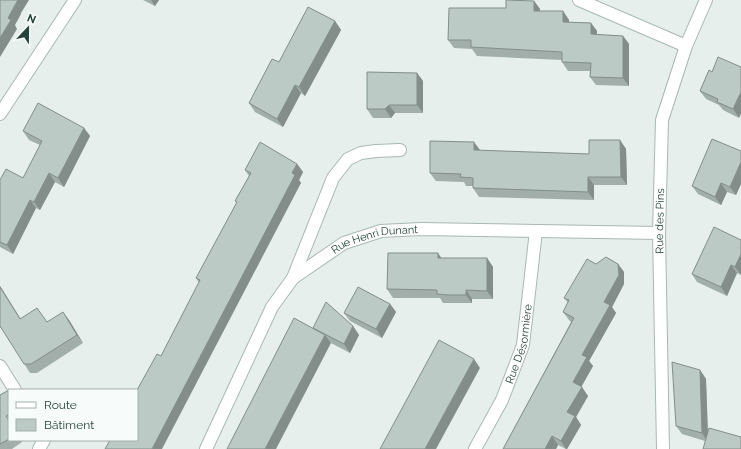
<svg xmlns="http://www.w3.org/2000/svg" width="741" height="449" font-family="Raleway,sans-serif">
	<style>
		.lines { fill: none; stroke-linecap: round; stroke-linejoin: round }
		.minor-casing { stroke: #a8b8b2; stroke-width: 14 }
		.minor { stroke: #fff; stroke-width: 12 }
		.wall { fill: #a1aea9 }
		.shaded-wall { fill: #838d89 }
		.building { fill: #bbcac4; stroke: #838d89 }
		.labels { text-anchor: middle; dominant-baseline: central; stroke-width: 3; stroke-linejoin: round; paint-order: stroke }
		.street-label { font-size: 11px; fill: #24423a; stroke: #f7fbf9 }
	</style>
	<rect width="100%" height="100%" fill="#e6efeb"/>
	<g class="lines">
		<defs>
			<g id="minor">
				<path d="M579 0 686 46"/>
				<path d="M0 114 75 0"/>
				<path d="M293 278 333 178 348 159 361 153 376 151 400 150"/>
				<path d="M0 366 15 390"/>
				<path d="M39 449 44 440"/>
				<path id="s1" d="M206 449 272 307 293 278 344 243 381 231 421 229 659 233"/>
				<path id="s2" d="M475 449 502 400 523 345 536 231"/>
				<path id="s3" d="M663 449 659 233 662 120 686 46 706 0"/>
			</g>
		</defs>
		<use href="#minor" class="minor-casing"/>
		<use href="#minor" class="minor"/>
	</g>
	<path class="wall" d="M143 0H159L155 6Z
		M534 1 540 9V11H563L569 20V22L591 23 597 31V35L623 36 629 44V86L596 85 590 77V71H568L562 62V60L477 56 472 49 454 48 448 40 506 8Z
		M335 21 341 30 305 96 301 93 283 127 255 112 249 103 279 62Z
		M709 70 739 118 723 110 719 105 706 99 700 91Z
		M417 73 423 81V113H395L391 118H373L367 109Z
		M84 128 90 136 64 187 55 182 40 210 36 208 13 254 0 247V180L23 178 40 145 29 140 23 131Z
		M620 140 626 149 627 185H594V200L479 197 473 188V186H466L464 182 436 181 430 173 480 151 589 154Z
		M741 151V184L736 195 727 192 721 205 698 194 692 186Z
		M297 164 303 172 299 180 301 183 161 356 199 283 196 278 237 203 235 201 249 176 245 170Z
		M741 240V275L737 273 727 296 697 282 692 274Z
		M442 258H487L493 267V299H472V303H443L440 298H393L387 289Z
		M596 264H618L624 272V284L612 307 616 313 589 361 593 366 581 387 588 396 576 417 581 425 567 449H566L558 445 556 449H503L571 322 569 320 563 312 568 303 564 298Z
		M0 286 20 318 47 322 69 320 83 343 37 373H30L1 327 0 328Z
		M390 304 396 312 382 338 350 321 344 313Z
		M353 326 359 335 350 353 331 343 313 328Z
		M700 370 706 379 708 432 705 441 682 434 676 426Z
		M9 390V440H21L22 442 12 449H0V395Z"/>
	<path class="shaded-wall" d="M18 0H29L21 13V14L15 25 17 29 0 57V38L8 18Z
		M151 0H159L155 6Z
		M534 1 540 9V19L534 11Z
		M563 11 569 20V30L563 22Z
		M335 21 341 30 305 96 299 87Z
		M591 23 597 31V43L591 34Z
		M623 36 629 44V86L623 78Z
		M417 73 423 81V113L417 105Z
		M295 85 301 93 283 127 277 119Z
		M741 92V114L739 118 733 109Z
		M389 105 395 113 391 118 385 109Z
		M84 128 90 136 64 187 58 178Z
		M620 140 626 149 627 185 621 177Z
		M474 142 480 150H474Z
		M741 162V184L736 195 730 187Z
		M297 164 303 172 299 180 301 183 162 449H152Z
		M49 173 55 182 40 210 34 202Z
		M588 177 594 185V200L588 192Z
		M721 183 727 192 721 205 715 197Z
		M30 200 36 208 13 254 7 245Z
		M438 253 444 262 438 258Z
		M741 254V275L735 267Z
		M487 258 493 267V299L487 291Z
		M618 264 624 272V284L612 307 616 313 589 361 593 366 579 391 573 382 582 355 604 302Z
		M731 265 737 273 727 296 721 287Z
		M0 286 26 327 0 287Z
		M466 290 472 299V303L466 295Z
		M390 304 396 312 382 338 376 329Z
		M63 312 69 320 83 343 77 335Z
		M353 326 359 335 350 353 344 344Z
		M325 335 331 343 276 449H265Z
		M474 359 480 368 436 449H425Z
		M700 370 706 379 708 442 702 433Z
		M582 387 588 396 576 417 581 425 567 449H566L561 441 567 412Z
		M552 436 558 445 556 449H545Z"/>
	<path class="building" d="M0 0H18L15 5 8 18 11 20 0 38Z
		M506 0 534 1V11H563V22L591 23V34L623 36V78L590 77 591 63 562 62V52L471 47V40H448L449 8H506Z
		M308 7 335 21 299 87 295 85 277 119 249 103 272 59 279 62Z
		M718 57 741 67V92L733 109 717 102 718 99 700 91 709 70 712 72Z
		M367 72 417 73V105H389L385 109H367Z
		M38 103 84 128 58 178 49 173 34 202 30 200 7 245 0 242V180L6 169 23 178 42 141 23 131Z
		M712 139 741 151V162L730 187 721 183 715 197 692 186Z
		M589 140H620L621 177H588V192L473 188V178L460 177 461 174 430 173V141L474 142V150L589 154Z
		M260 142 297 164 292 173 295 175 152 449H105L110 440H137V390L157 354 161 356 200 280 196 278 237 202 235 201 251 173 245 170Z
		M714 227 741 240V254L735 267 731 265 721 287 692 274Z
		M388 253H438V258H487V291L466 290V295H449L437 294V290L387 289Z
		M606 257 618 264 619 275 604 302 610 305 582 355 587 357 573 382 582 387 567 412 575 416 561 441 552 436 545 449H503L574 318 563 312 569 300 564 298 587 259 596 264Z
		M0 287 20 319 37 308 47 322 63 312 77 335 31 364H24L0 326Z
		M358 287 390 304 376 329 344 313Z
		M326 302 353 326 344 344 313 328Z
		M294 318 325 335 265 449H227Z
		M439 340 474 359 425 449H380Z
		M672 362 700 370 702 433 676 426Z
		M9 390V414L6 416 9 421V439L0 444V395Z
		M709 428 741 437V449H703Z"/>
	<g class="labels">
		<g class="street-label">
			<text stroke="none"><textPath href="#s3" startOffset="228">Rue des Pins</textPath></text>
			<text stroke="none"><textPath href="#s1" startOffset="285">Rue Henri Dunant</textPath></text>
			<text stroke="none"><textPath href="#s2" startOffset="115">Rue Désormière</textPath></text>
		</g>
	</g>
	<rect x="8" y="389" width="130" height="52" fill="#f7fbf9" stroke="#a3b1ad"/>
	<rect x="16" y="402" width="20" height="6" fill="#ffffff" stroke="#a3b1ad"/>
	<text x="44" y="409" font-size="12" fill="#24423a">Route</text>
	<rect x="16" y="419" width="20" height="12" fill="#bbcac4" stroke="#a3b1ad"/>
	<text x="44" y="429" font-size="12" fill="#24423a">Bâtiment</text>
	<g transform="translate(28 28) rotate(22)" stroke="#f7fbf9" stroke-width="3" paint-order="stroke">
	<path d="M0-3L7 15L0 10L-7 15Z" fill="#24423a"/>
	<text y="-6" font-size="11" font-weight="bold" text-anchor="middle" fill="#24423a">N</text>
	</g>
</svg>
